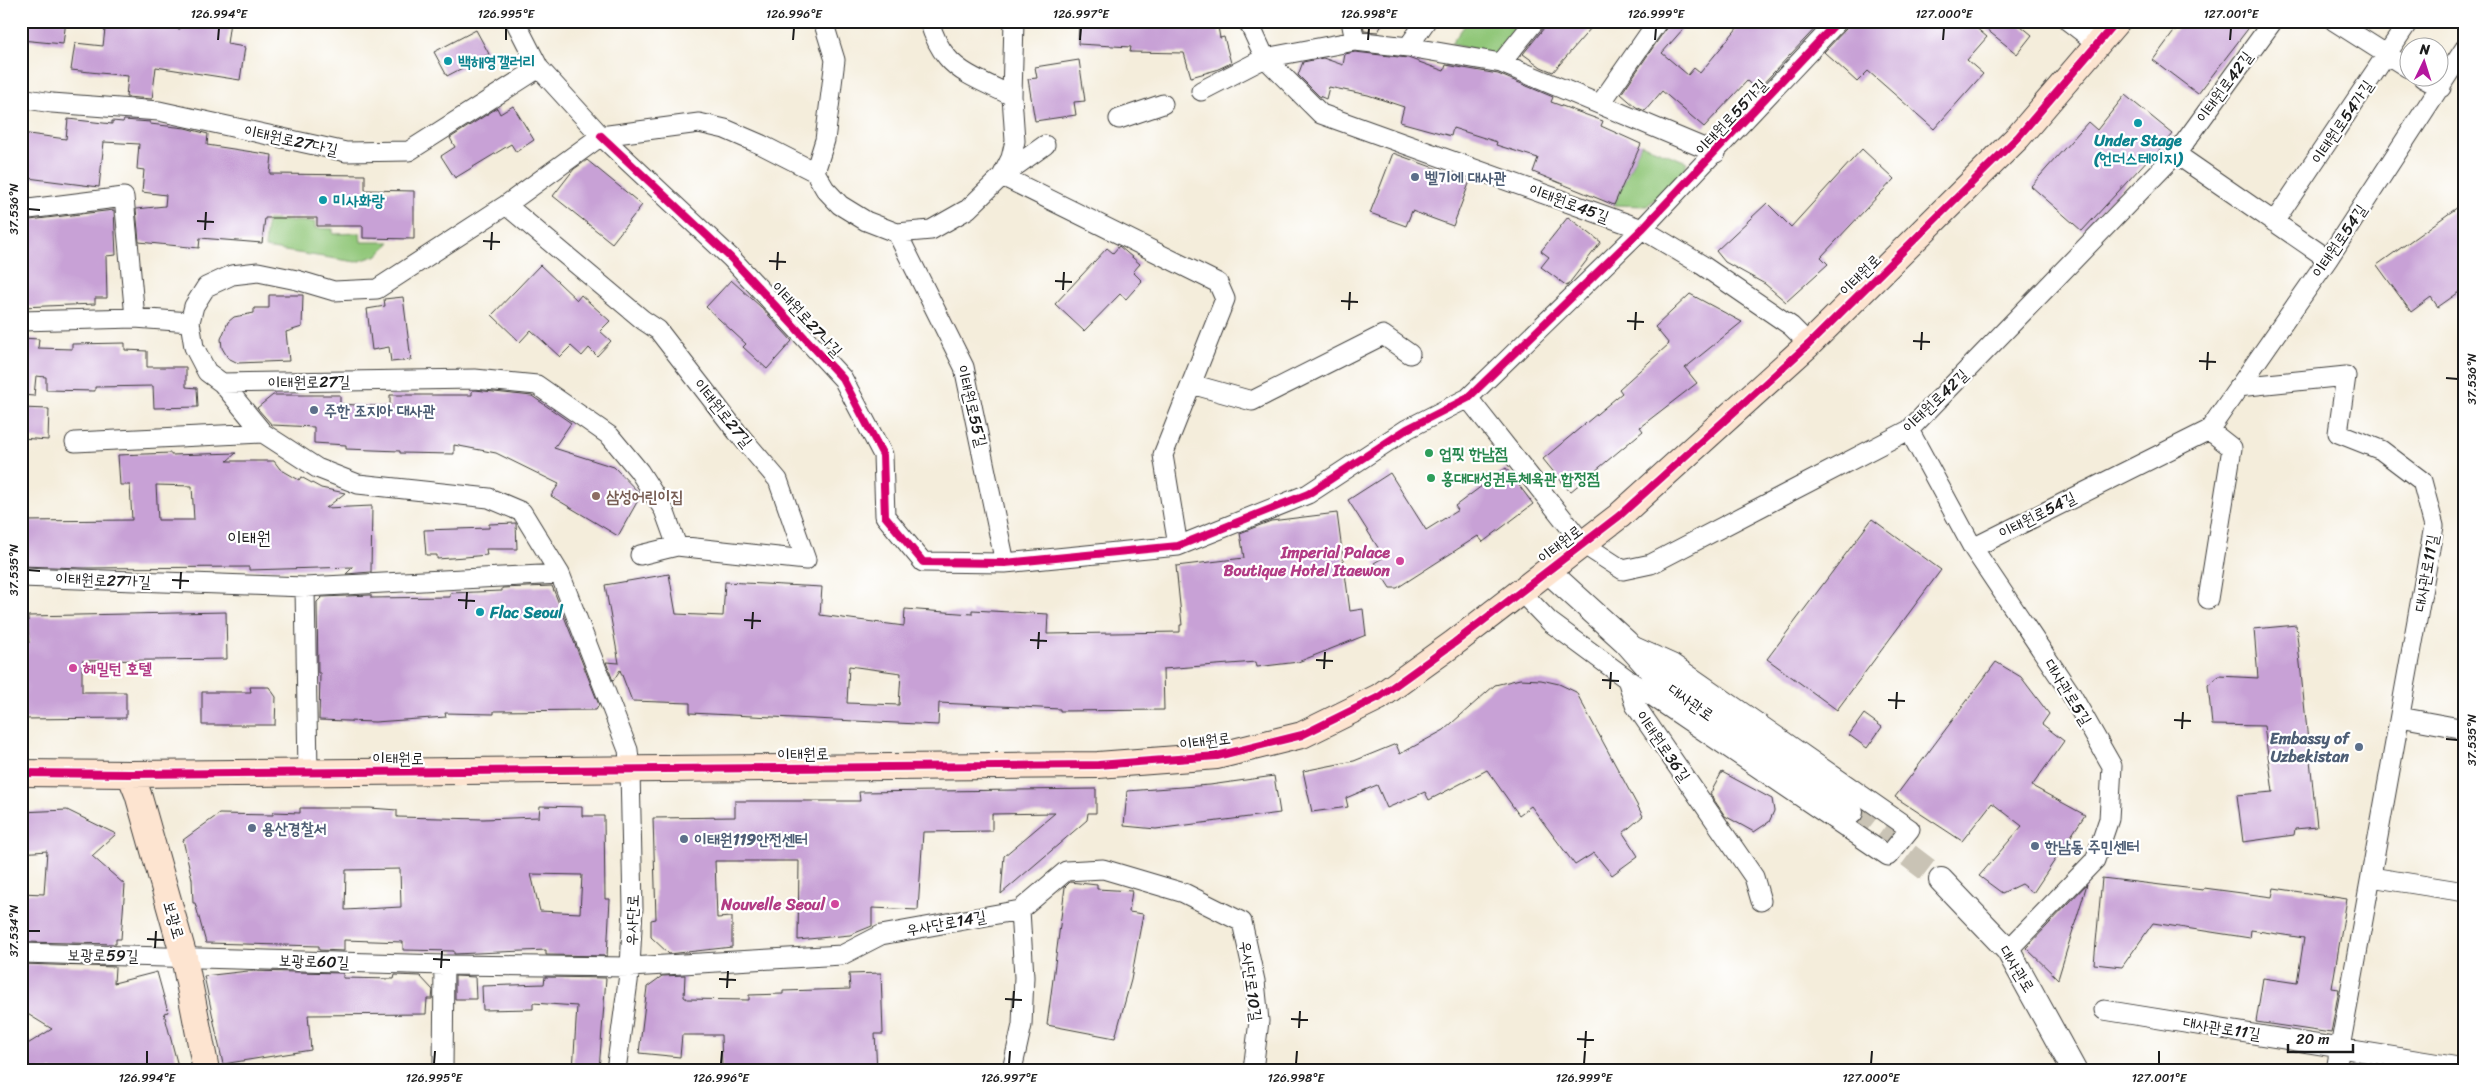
<svg xmlns="http://www.w3.org/2000/svg" width="2486" height="1091" font-family="Sriracha,'Poor Story',sans-serif">
	<style>
		.green { fill: #91c779; stroke: #56724a }
		.building { fill: #c8a1d6; fill-rule: evenodd }
		.lines { fill: none; stroke-linecap: round; stroke-linejoin: round }
		.tertiary-tunnel { stroke: #c9c3b5; stroke-width: 24; stroke-dasharray: 24 12; stroke-linecap: butt }
		.minor-casing { stroke: #3c3b39; stroke-width: 21 }
		.tertiary-casing { stroke: #3c3b39; stroke-width: 26 }
		.secondary-casing { stroke: #3c3b39; stroke-width: 28 }
		.minor { stroke: #fff; stroke-width: 19 }
		.tertiary { stroke: #fff; stroke-width: 24 }
		.secondary { stroke: #fde4d0; stroke-width: 26 }
		.cycleway-casing { stroke: #fff; stroke-width: 11 }
		.cycleway { stroke: #d6006c; stroke-width: 8 }
		.ticks { fill: none; stroke: #1c1c1c; stroke-width: 2 }
		.culture-dot { fill: #0f9aa8; stroke: #fff; stroke-width: 2 }
		.service-dot { fill: #5c6f8a; stroke: #fff; stroke-width: 2 }
		.leisure-dot { fill: #2e9e5b; stroke: #fff; stroke-width: 2 }
		.education-dot { fill: #8d6e63; stroke: #fff; stroke-width: 2 }
		.hotel-dot { fill: #d1479c; stroke: #fff; stroke-width: 2 }
		.labels { text-anchor: middle; dominant-baseline: central; stroke-width: 4.5; stroke-linejoin: round; paint-order: stroke }
		.culture-label { font-size: 16px; font-weight: bold; fill: #0d838f; stroke: #fff; text-anchor: start }
		.street-label { font-size: 16px; fill: #1c1c1c; stroke: #fff }
		.service-label { font-size: 16px; font-weight: bold; fill: #4e5e75; stroke: #fff; text-anchor: start }
		.leisure-label { font-size: 16px; font-weight: bold; fill: #27864d; stroke: #fff; text-anchor: start }
		.education-label { font-size: 16px; font-weight: bold; fill: #785e54; stroke: #fff; text-anchor: start }
		.hotel-label { font-size: 16px; font-weight: bold; fill: #b23c85; stroke: #fff; text-anchor: end }
		.neighbourhood-label { font-size: 18px; fill: #1c1c1c; stroke: #fff }
		.neatline { fill: none; stroke: #1c1c1c; stroke-width: 2 }
		.ticks-label { font-size: 12px; text-anchor: middle; fill: #1c1c1c }
	</style>
	<rect width="100%" height="100%" fill="#fff"/>
	<filter id="ink" filterUnits="userSpaceOnUse"><feTurbulence type="fractalNoise" baseFrequency=".02" numOctaves="2"/><feDisplacementMap in="SourceGraphic" scale="10" xChannelSelector="R" yChannelSelector="G"/><feConvolveMatrix kernelMatrix="1 2 1 2 8 2 1 2 1" color-interpolation-filters="sRGB"/></filter>
	<filter id="wash" filterUnits="userSpaceOnUse"><feTurbulence type="fractalNoise" baseFrequency=".0096" numOctaves="4" result="noise"/><feDisplacementMap in="SourceGraphic" scale="20" xChannelSelector="R" yChannelSelector="G"/><feGaussianBlur stdDeviation="1.12" result="paint"/><feColorMatrix in="noise" values="0 0 0 0 0 0 0 0 0 0 0 0 0 0 0 0 0 1.4 0 .05"/><feComposite in="paint" operator="in"/></filter>
	<g filter="url(#wash)">
		<rect width="100%" height="100%" fill="#f4eddb"/>
		<path class="green" d="M1468 21H1521L1494 55 1451 44Z
			M1641 144 1687 162 1683 173 1647 206 1614 205Z
			M267 220 315 222V228L333 229V234L360 233 361 242H390L378 255 356 262 265 248Z"/>
		<g id="blocks">
			<path class="building" d="M21 21H66L63 44 21 40Z
				M106 21H148V25L180 29 182 21H230L227 44 245 47 240 80 156 67 152 99 126 97 128 76 71 70 75 43 103 46Z
				M1079 21H1217L1220 38 1224 37 1231 63 1216 70 1191 77 1184 53 1130 52 1131 47 1078 44Z
				M1363 21H1384L1378 32 1364 31Z
				M1546 21H1597L1553 72 1541 67 1523 54 1544 28Z
				M1669 21H1690L1662 53 1688 75 1694 68 1700 73 1743 21H1822L1757 90 1747 81 1704 127 1662 91 1645 111 1636 107 1621 94 1667 27Z
				M1849 21H1968L1987 37 1967 60 1983 74 1934 129 1868 71 1857 82 1824 52 1846 29Z
				M1976 21H2015L2032 35 2017 54Z
				M2182 21H2254L2198 94 2153 60Z
				M476 30 489 54 447 76 434 52Z
				M1355 52 1408 58 1444 71 1446 65 1498 74 1553 97 1551 102 1603 121 1601 126 1641 144 1614 205 1533 172 1538 158 1496 145 1497 142 1453 128 1451 136 1400 122 1404 107 1368 95 1329 87 1326 99 1319 96 1298 75 1303 62 1323 58 1343 65 1345 54Z
				M1079 60 1085 101 1074 102 1076 115 1035 121 1028 79 1037 78 1035 67Z
				M2125 95 2173 134 2154 158 2151 156 2082 231 2031 186 2088 122 2097 130Z
				M513 106 534 140 516 152 511 144 455 178 441 156 455 147 450 138 497 108 500 114Z
				M68 119 112 124V121L123 122 124 120 150 122V124L185 128 208 134 207 145 272 155 270 174 365 175V190L414 191V239L363 238V226H317V218H265L262 243 200 238 199 248 139 242 136 209 165 206 166 195 142 192 144 170 137 169 139 144 104 142 99 187 28 178 29 168 21 167V133L66 139Z
				M1862 149 1894 179 1821 257 1828 264 1786 302 1765 284 1725 262 1716 251 1767 203 1791 227Z
				M1393 153 1470 181 1453 226 1412 211 1406 226 1370 213Z
				M587 160 642 205 612 243 553 196 574 169Z
				M2465 202V288L2438 307 2431 297 2411 312 2377 265Z
				M114 210 116 255 106 256 107 298H95V304L21 307V221Z
				M1568 217 1601 242 1567 286 1541 267 1549 257 1541 251Z
				M1119 246 1140 264 1133 272 1142 281 1126 299 1120 294 1084 331 1055 304 1107 248 1113 253Z
				M540 265 577 300 581 295 610 321 600 331 611 341 597 356 589 348 582 356 571 346 560 357 531 330 520 342 492 315Z
				M731 280 761 307 792 341 767 369 743 347 746 344 706 307Z
				M1690 294 1742 322 1685 368 1697 383 1640 427 1643 431 1570 492 1543 459 1622 393 1619 389 1669 344 1655 327Z
				M269 295H303L302 327 286 332 289 361 238 363 228 358 222 348 221 339 228 322 234 317 254 313V308H269Z
				M403 297 411 360 391 362 389 347 372 350 367 309 385 306 384 299Z
				M21 338 39 339 38 348 72 349V344L125 343V350L147 351V367H186V387L197 388 198 407 154 408 153 386 95 387V391L46 390V377L36 376 34 396 21 395Z
				M475 390 532 396 571 423 554 448 614 467 641 495 618 536 551 496 559 484 496 453 454 445V454L400 453V451L346 449V445L314 443V427L272 425 257 408 273 395H340V404L390 407V395H472V391Z
				M21 408 49 409 48 440 21 438Z
				M171 453V455L236 453 227 461H274L280 469 299 480 301 477 321 488 345 493 326 508 372 506 371 572 346 574 353 567 249 570V567L83 568 21 566V521L132 520 130 485H120L118 455ZM156 485 192 486 194 520H158Z
				M1506 468 1533 504 1483 542 1478 536 1397 588H1390L1374 563 1384 557 1348 500 1390 473 1426 530 1458 510 1455 506Z
				M1337 513 1350 611 1363 609 1366 635 1298 662 1257 667 1256 662 1163 669 1164 710 1060 711V709L939 703 938 725 690 713V703L632 701 620 670 613 681 606 662 619 663 605 585 669 574 676 614 723 616 725 582 822 587 820 615 904 626 905 609 972 614V610L1048 614 1047 634 1180 632V625H1182L1176 566 1244 558 1240 533 1271 521ZM849 666 901 673 899 705 847 703Z
				M1872 519 1941 570 1837 710 1767 659Z
				M516 523 517 549H486L487 555 465 557 437 559V555H426L424 530 489 528V524Z
				M552 586 599 705 596 710 494 711V714L445 713 446 717 375 722 319 720 320 673H318L317 602 322 597 371 595V598L450 597V593L502 591V588Z
				M226 612 227 659 82 661V692H126V718L21 719V643H29L28 616Z
				M2296 625 2317 827 2295 829 2294 835 2243 842 2237 795 2273 792 2264 726 2212 725 2208 685 2219 676 2258 678 2254 629Z
				M1996 662 2021 677 2049 714 2042 724 2064 741 2032 786 2085 815 2033 893 2021 884 2002 893 1979 876 2022 826 1992 803 1962 841 1895 797Z
				M1520 679 1541 680 1559 684 1576 692 1643 816 1623 833 1638 856 1612 875 1594 853 1575 865 1531 806 1519 815 1487 770 1429 800 1425 792 1387 808 1377 785 1346 798 1348 807 1312 812 1303 771 1354 761 1396 744 1400 754 1444 730 1495 685Z
				M250 687H269L276 697 275 725H202V692H251Z
				M1864 714 1882 727 1867 748 1849 735Z
				M1722 772 1772 799 1774 811 1769 822 1754 832 1725 816 1710 794Z
				M1274 776 1280 813 1156 829 1124 826 1127 791 1210 785Z
				M1096 789V813H1088L1087 820 1001 894 1004 856 1055 813 992 814V831L923 832 918 910 872 908V926L850 935 798 940 799 861H715L717 918 732 917V947L669 954 651 937V920L656 919 653 818 735 817V801H860L859 792Z
				M540 806 582 807V816H604L605 899H610L607 956 546 955V950L454 954V951L403 950V942L344 940V951L319 950V946L206 943 195 903H193L192 879 183 840 219 814 273 815V812L300 813V808H370L397 810V817L483 819 539 817ZM400 869 401 907 345 910 346 870ZM531 874 582 875 580 913 540 911Z
				M67 810 116 834 92 856 125 885 121 939H116V944L24 942 25 936H21V893L44 894 47 851 21 853V812Z
				M2102 878 2203 890 2204 888 2272 897 2274 888 2347 899 2332 988 2339 989 2331 1033 2256 1022 2263 978 2297 983 2304 938 2251 930 2250 938 2153 923 2122 967 2094 964Z
				M1070 882 1097 885V889L1132 891 1129 912 1143 914 1131 980 1115 1038 1047 1025 1065 887Z
				M2087 884 2058 979 2026 948Z
				M22 964 115 967 114 983 157 972 168 1012 164 1013 179 1070H21V1048L52 1029 21 1010Z
				M248 971 343 973V978L394 979 395 975 420 976 433 990 432 999H427L426 1014 308 1015 311 1050 223 1064 204 976Z
				M881 973 883 1034H875L877 1070H722L721 1035H682L680 1057 639 1053 647 987 662 976 685 975 684 997 687 999 749 1000V995L783 994V991L850 989 849 974Z
				M455 976 475 977 476 999H455Z
				M545 977 606 978 599 1070H573L577 1006 533 1003V1009L483 1010 482 986 544 984Z"/>
		</g>
	</g>
	<g filter="url(#ink)">
		<use href="#blocks" fill-opacity="0" stroke="#3c3b39" stroke-width="1"/>
		<g class="lines">
			<path class="tertiary-tunnel" d="M1851 812 1941 880"/>
			<defs>
				<path id="minor" d="M515 21 539 68 601 136 506 205 377 289 334 291 297 280 258 272 232 275 206 287 194 306 190 322 194 347 207 372 222 383 263 433 317 468 358 484 489 498 522 512 560 574 628 750 630 770 633 908 630 967 616 1070
					M929 21C933 34 938 47 947 57 961 75 991 85 1012 96
					M1248 21 1265 58 1321 114 1642 229 1702 265 1791 326 1809 344
					M1351 21 1355 41
					M2068 21 2098 44
					M2334 21 2408 68
					M1408 47 1426 21
					M1501 63 1535 21
					M2423 78 2441 88
					M1201 91 1265 58 1355 41 1408 47 1501 63 1716 153
					M21 98 52 103 159 111 346 152 409 151 539 68
					M1601 103 1658 21
					M1119 119 1163 104
					M601 136 731 258 843 379 883 455 885 516 923 562 1005 563 1178 546 1308 494 1407 429 1468 398 1642 229 1838 21
					M601 136 699 123 725 129 762 145 815 172 825 189 840 205 866 221 897 233 964 367 1005 563
					M2176 154 2328 259
					M815 172 825 140 835 60 823 21
					M1003 175 1045 145
					M1002 176 1218 283 1225 299 1163 455 1178 546
					M506 205 643 320 658 330 737 432 778 480 806 560 677 546 640 555
					M21 210 124 197 135 318
					M2274 222 2409 21
					M897 233 931 230 968 209 1002 176 1011 158 1015 141 1012 96 1014 21
					M21 321 135 318 190 322
					M222 383 475 379 537 385 610 436 639 471 664 510 677 546
					M1191 384 1252 401 1383 335 1410 354
					M2238 387 2346 376 2338 433 2381 450 2422 481 2434 526 2336 1070
					M1468 398 1583 544 1623 570 1651 564 1909 430 2176 154 2273 21
					M1909 430 1973 548 2071 694 2112 766 2109 819 2095 860 2008 950
					M75 442 263 433
					M1973 548 2209 430 2328 259 2465 48
					M21 577 305 587
					M1521 592 1550 622 1627 679 1888 856 1910 829 1673 664 1631 645
					M2208 599 2232 448 2209 430
					M1627 679 1635 705 1754 877 1761 901
					M2400 717 2465 729
					M308 772 305 587 560 574
					M2371 877 2465 892
					M21 953 444 965 630 967 842 955 881 935 1020 910 1066 871 1103 869 1184 893 1242 922 1255 981 1259 1021 1253 1070
					M2104 1010 2465 1068
					M443 1070 444 965
					M1012 1070 1022 1025 1024 977 1020 910"/>
				<path id="tertiary" d="M1548 571 1626 642 1657 677 1851 812
					M1941 880 2008 950 2074 1070"/>
				<path id="secondary" d="M21 773 130 774 1098 765 1217 756 1302 735 1379 697 1454 643 1619 516 1809 344 2018 137 2117 21
					M130 774 138 794 184 957 206 1070"/>
			</defs>
			<use href="#minor" class="minor-casing"/>
			<use href="#tertiary" class="tertiary-casing"/>
			<use href="#secondary" class="secondary-casing"/>
			<use href="#minor" class="minor"/>
			<use href="#tertiary" class="tertiary"/>
			<use href="#secondary" class="secondary"/>
			<defs>
				<path id="cycleway" d="M601 136 731 258 843 379 883 455 885 516 923 562 1005 563 1178 546 1308 494 1407 429 1468 398 1642 229 1838 21
					M21 773 130 774 1098 765 1217 756 1302 735 1379 697 1454 643 1619 516 1809 344 2018 137 2117 21"/>
			</defs>
			<use href="#cycleway" class="cycleway-casing"/>
			<use href="#cycleway" class="cycleway"/>
		</g>
	</g>
	<path class="ticks" d="M218 40 219 28M506 40V28M793 40 794 28M1080 40 1081 28M1368 40 1369 28M1655 40 1656 28M1943 40 1944 28M2230 40 2231 28M28 209 40 210M197 221 214 222M205 230 206 212M483 241 500 242M491 250 492 232M769 261 786 262M777 270 778 252M1055 281 1072 282M1063 290 1064 272M1341 301 1358 302M1349 310 1350 292M1627 321 1644 322M1635 330 1636 312M1913 341 1930 342M1921 350 1922 332M2199 361 2216 362M2207 370 2208 352M2446 378 2458 379M28 570 40 571M172 580 189 581M180 589 181 572M458 600 475 601M466 609 467 592M744 620 761 621M752 629 753 612M1030 640 1047 641M1038 649 1039 632M1316 660 1333 661M1324 669 1325 652M1602 680 1619 681M1610 689 1611 672M1888 700 1905 701M1896 709 1897 692M2174 720 2191 721M2182 729 2183 712M2446 739 2458 740M28 931H40M147 939 164 940M155 948 156 931M433 959 450 960M441 968 442 951M719 979 736 980M727 988 728 971M1005 999 1022 1000M1013 1008 1014 991M1291 1019 1308 1020M1299 1028 1300 1011M1577 1039 1594 1040M1585 1048 1586 1031M147 1064V1051M434 1064 435 1051M721 1064 722 1051M1009 1064 1010 1051M1296 1064 1297 1051M1584 1064 1585 1051M1871 1064 1872 1051M2159 1064V1051"/>
	<g class="culture-dot">
		<circle cx="448" cy="61" r="5"/>
		<circle cx="2138" cy="123" r="5"/>
		<circle cx="323" cy="200" r="5"/>
		<circle cx="480" cy="612" r="5"/>
	</g>
	<g class="service-dot">
		<circle cx="1415" cy="177" r="5"/>
		<circle cx="314" cy="410" r="5"/>
		<circle cx="2359" cy="747" r="5"/>
		<circle cx="252" cy="828" r="5"/>
		<circle cx="684" cy="839" r="5"/>
		<circle cx="2035" cy="846" r="5"/>
	</g>
	<g class="leisure-dot">
		<circle cx="1429" cy="453" r="5"/>
		<circle cx="1431" cy="478" r="5"/>
	</g>
	<circle class="education-dot" cx="596" cy="496" r="5"/>
	<g class="hotel-dot">
		<circle cx="1400" cy="561" r="5"/>
		<circle cx="73" cy="668" r="5"/>
		<circle cx="835" cy="904" r="5"/>
	</g>
	<g class="labels">
		<g class="culture-label">
			<text x="458" y="61">백해영갤러리</text>
			<text x="2138" y="140" text-anchor="middle">Under Stage<tspan x="2138" dy="18">(언더스테이지)</tspan></text>
			<text x="333" y="200">미사화랑</text>
			<text x="490" y="612">Flac Seoul</text>
		</g>
		<g class="street-label">
			<text transform="translate(2224 87) rotate(-54)">이태원로42길</text>
			<text transform="translate(1731 117) rotate(-47)">이태원로55가길</text>
			<text transform="translate(2342 122) rotate(-56)">이태원로54가길</text>
			<text transform="translate(291 140) rotate(12)">이태원로27다길</text>
			<text transform="translate(1569 203) rotate(20)">이태원로45길</text>
			<text transform="translate(2339 241) rotate(-56)">이태원로54길</text>
			<text transform="translate(1860 275) rotate(-45)">이태원로</text>
			<text transform="translate(807 319) rotate(47)">이태원로27나길</text>
			<text transform="translate(309 382) rotate(-1)">이태원로27길</text>
			<text transform="translate(1935 401) rotate(-44)">이태원로42길</text>
			<text transform="translate(972 406) rotate(76)">이태원로55길</text>
			<text transform="translate(723 413) rotate(51)">이태원로27길</text>
			<text transform="translate(2037 515) rotate(-27)">이태원로54길</text>
			<text transform="translate(1560 544) rotate(-38)">이태원로</text>
			<text transform="translate(2426 573) rotate(-80)">대사관로11길</text>
			<text transform="translate(103 580) rotate(2)">이태원로27가길</text>
			<text transform="translate(2068 692) rotate(58)">대사관로5길</text>
			<text transform="translate(1691 702) rotate(35)">대사관로</text>
			<text transform="translate(1205 741) rotate(-8)">이태원로</text>
			<text transform="translate(1663 746) rotate(55)">이태원로36길</text>
			<text transform="translate(803 754) rotate(-1)">이태원로</text>
			<text x="398" y="758">이태원로</text>
			<text transform="translate(174 920) rotate(74)">보광로</text>
			<text transform="translate(632 920) rotate(-88)">우사단로</text>
			<text transform="translate(946 923) rotate(-10)">우사단로14길</text>
			<text transform="translate(103 955) rotate(1)">보광로59길</text>
			<text transform="translate(314 961) rotate(2)">보광로60길</text>
			<text transform="translate(2017 969) rotate(58)">대사관로</text>
			<text transform="translate(1251 981) rotate(82)">우사단로10길</text>
			<text transform="translate(2222 1028) rotate(9)">대사관로11길</text>
		</g>
		<g class="service-label">
			<text x="1425" y="177">벨기에 대사관</text>
			<text x="324" y="410">주한 조지아 대사관</text>
			<text x="2349" y="738" text-anchor="end">Embassy of<tspan x="2349" dy="18">Uzbekistan</tspan></text>
			<text x="262" y="828">용산경찰서</text>
			<text x="694" y="839">이태원119안전센터</text>
			<text x="2045" y="846">한남동 주민센터</text>
		</g>
		<g class="leisure-label">
			<text x="1439" y="453">업핏 한남점</text>
			<text x="1441" y="478">홍대대성권투체육관 합정점</text>
		</g>
		<g class="education-label">
			<text x="606" y="496">삼성어린이집</text>
		</g>
		<g class="hotel-label">
			<text x="1390" y="552">Imperial Palace<tspan x="1390" dy="18">Boutique Hotel Itaewon</tspan></text>
			<text x="83" y="668" text-anchor="start">헤밀턴 호텔</text>
			<text x="825" y="904">Nouvelle Seoul</text>
		</g>
		<g class="neighbourhood-label">
			<text x="249" y="538">이태원</text>
		</g>
	</g>
	<rect width="2486" height="1091" fill="none" stroke="#fff" stroke-width="55"/>
	<g transform="translate(2424 62) rotate(4)"><circle r="24" fill="#ffffff" stroke="#a4a4a4"/>
	<path d="M0-4L9 19L0 12L-9 19Z" fill="#b5179e"/>
	<text y="-8" font-size="14" font-weight="bold" text-anchor="middle" fill="#1c1c1c">N</text>
	</g>
	<path d="M2288 1044v8h65v-8" fill="none" stroke="#1c1c1c" stroke-width="2.5"/>
	<text x="2296" y="1044" font-size="15" fill="#1c1c1c" stroke="#ffffff" stroke-width="4" paint-order="stroke">20 m</text>
	<rect x="28" y="28" width="2430" height="1036" class="neatline"/>
	<g class="ticks-label">
		<text x="219" y="18">126.994°E</text>
		<text x="506" y="18">126.995°E</text>
		<text x="794" y="18">126.996°E</text>
		<text x="1081" y="18">126.997°E</text>
		<text x="1369" y="18">126.998°E</text>
		<text x="1656" y="18">126.999°E</text>
		<text x="1944" y="18">127.000°E</text>
		<text x="2231" y="18">127.001°E</text>
		<text transform="translate(14 209) rotate(-90)" y="4">37.536°N</text>
		<text transform="translate(2472 379) rotate(-90)" y="4">37.536°N</text>
		<text transform="translate(14 570) rotate(-90)" y="4">37.535°N</text>
		<text transform="translate(2472 740) rotate(-90)" y="4">37.535°N</text>
		<text transform="translate(14 931) rotate(-90)" y="4">37.534°N</text>
		<text x="147" y="1082">126.994°E</text>
		<text x="434" y="1082">126.995°E</text>
		<text x="721" y="1082">126.996°E</text>
		<text x="1009" y="1082">126.997°E</text>
		<text x="1296" y="1082">126.998°E</text>
		<text x="1584" y="1082">126.999°E</text>
		<text x="1871" y="1082">127.000°E</text>
		<text x="2159" y="1082">127.001°E</text>
	</g>
</svg>
